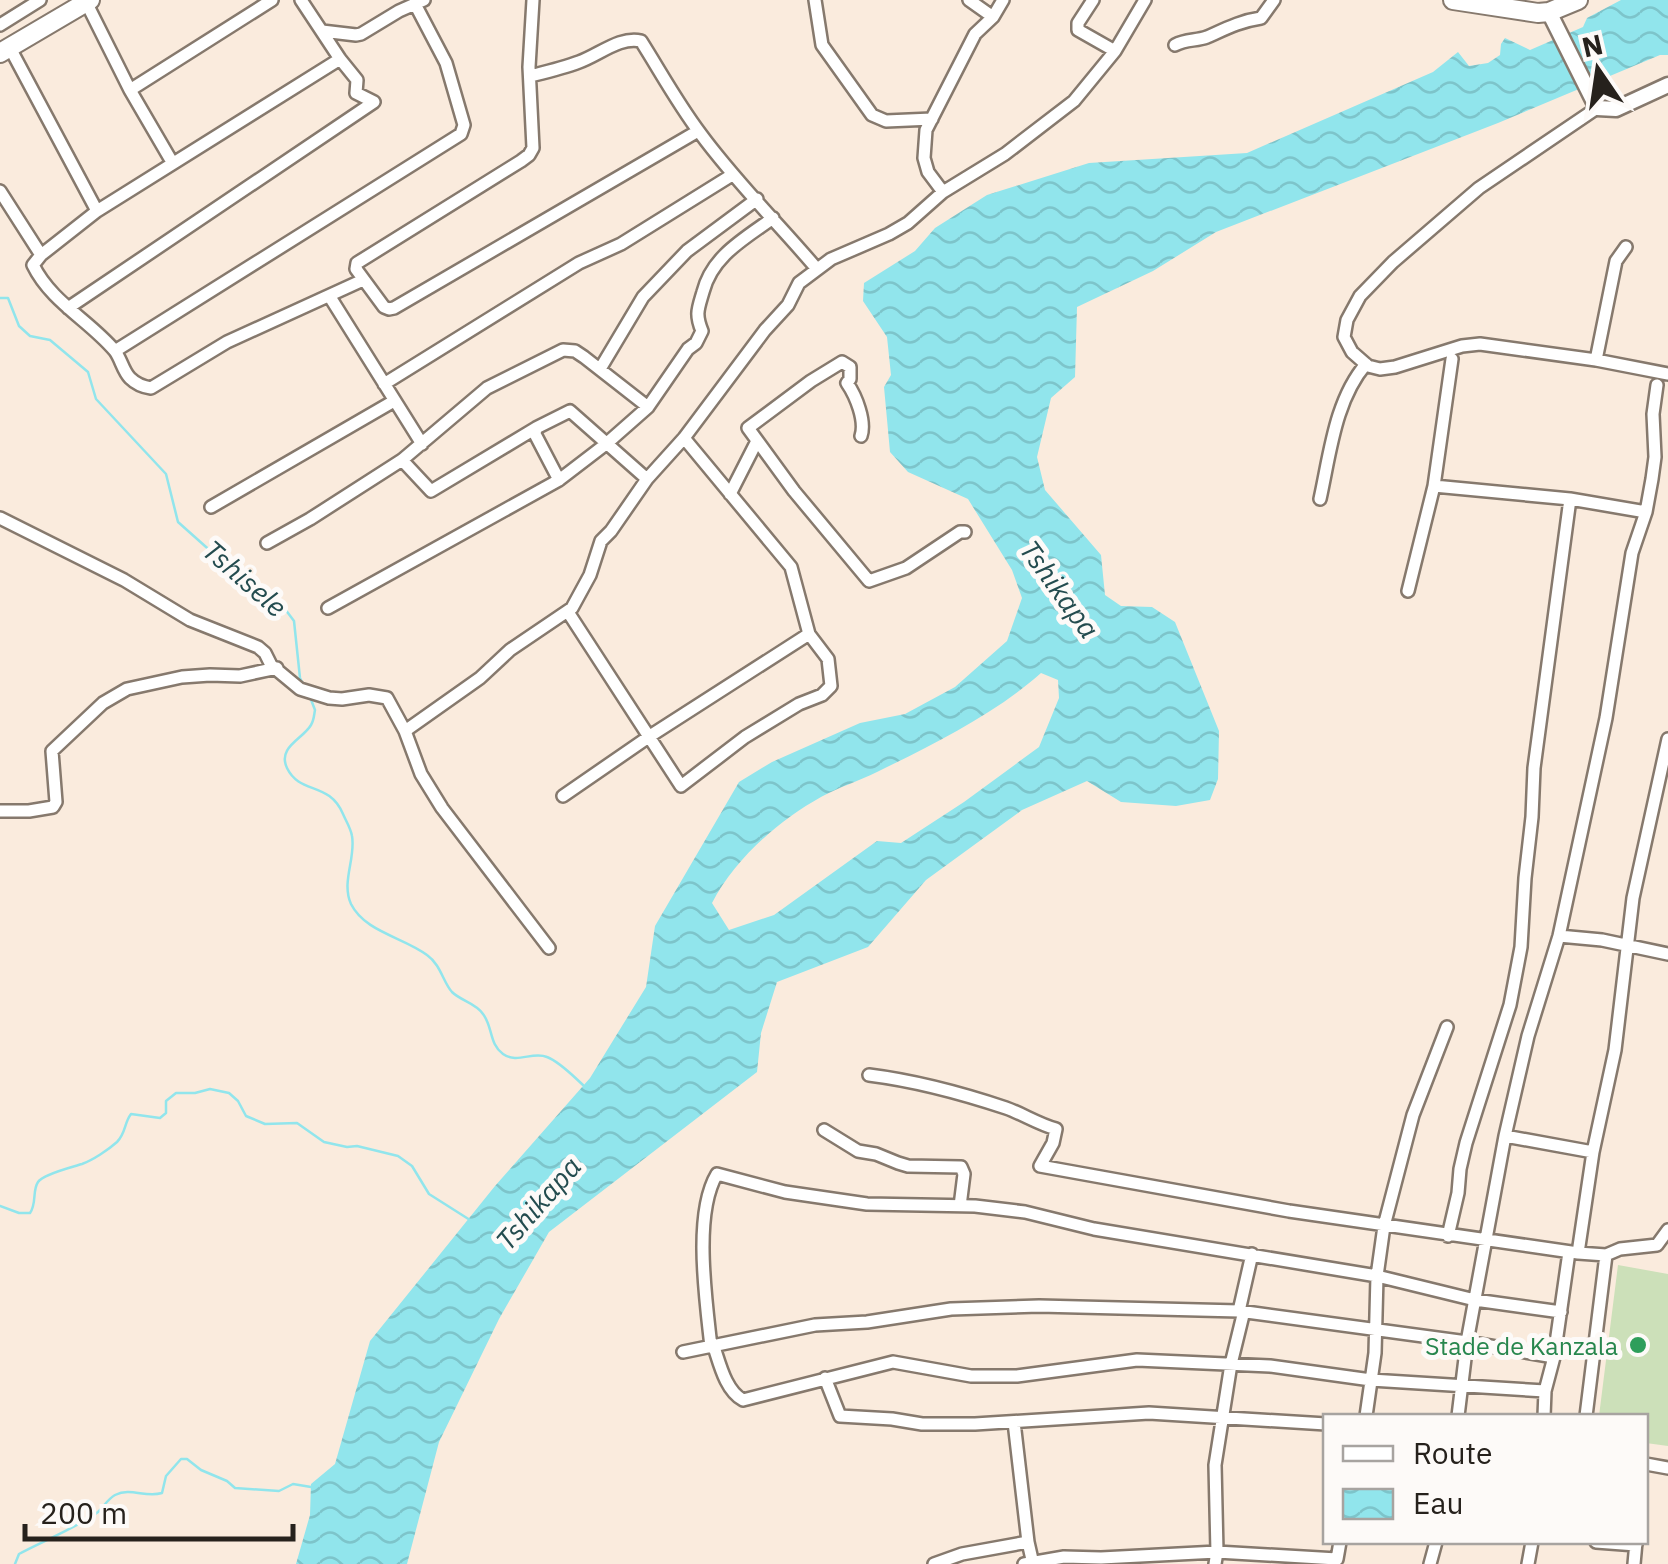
<svg xmlns="http://www.w3.org/2000/svg" width="1668" height="1564" font-family="'IBM Plex Sans',sans-serif">
	<style>
		.park { fill: #cce0b9 }
		.water { fill: url(#water-waves); fill-rule: evenodd }
		.lines { fill: none; stroke-linecap: round; stroke-linejoin: round }
		.stream { stroke: #91e5ec; stroke-width: 2.5 }
		.minor-casing { stroke: #86796d; stroke-width: 16 }
		.major-casing { stroke: #86796d; stroke-width: 19 }
		.highway-casing { stroke: #86796d; stroke-width: 22 }
		.minor { stroke: #fff; stroke-width: 11 }
		.major { stroke: #fff; stroke-width: 14 }
		.highway { stroke: #fff; stroke-width: 18 }
		.leisure-dot { fill: #2e9e5b; stroke: #fdfaf8; stroke-width: 4 }
		.labels { text-anchor: middle; dominant-baseline: central; stroke-width: 10; stroke-linejoin: round; paint-order: stroke }
		.leisure-label { font-size: 25px; fill: #27864d; stroke: #fdfaf8; text-anchor: end }
		.water-label { font-size: 28px; font-style: italic; fill: #244c4f; stroke: #fdfaf8 }
	</style>
	<defs>
		<pattern id="water-waves" width="16" height="10" patternUnits="userSpaceOnUse" patternTransform="scale(2.5)"><rect width="16" height="10" fill="#91e5ec"/><path d="M0 5q4-4 8 0t8 0" fill="none" stroke="#7dc4ca"/></pattern>
	</defs>
	<rect width="100%" height="100%" fill="#faebdd"/>
	<path class="park" d="M1618 1265 1668 1274V1446L1646 1443V1416H1599Z"/>
	<path class="water" d="M1621 0H1668V55H1660L1498 123 1216 232 1153 271 1077 307 1075 377 1051 398 1037 457 1045 490 1101 555 1105 595 1121 606 1152 607 1175 622 1219 731 1218 779 1210 800 1176 806 1121 802 1087 781 1022 810 926 880 868 947 777 982 761 1033 757 1072 549 1232 499 1319 439 1442 407 1564H296L310 1515 311 1484 335 1464 370 1341 495 1186 590 1078 646 987 655 926 739 782 772 762 860 723 905 714 955 687 1007 641 1022 598 1012 570 968 499 908 472 890 452 884 387 891 375 887 337 863 301 864 283 915 251 935 228 987 195 1089 163 1247 153 1433 72 1458 52 1469 66 1488 63 1500 55 1501 44 1505 38 1530 50 1583 27 1587 18ZM1041 673 1058 680 1059 698 1039 747 964 802 901 843 877 841 774 915 729 930 712 903C735 859 778 821 821 797 839 787 859 781 877 772 932 745 995 714 1041 673Z"/>
	<g class="lines">
		<path class="stream" d="M0 298H8L19 326 30 336 50 340 88 372 96 399 166 474 178 522 233 571 279 601 294 621 300 678 304 686
			M310 697 315 710C314 715 314 720 311 725 303 739 277 747 287 768 300 795 329 781 343 814 346 821 351 829 352 836 356 858 341 882 351 904 365 932 403 937 427 955 441 965 443 982 452 992 461 1001 476 1003 483 1014 493 1027 489 1044 503 1054 517 1064 533 1051 547 1057 560 1062 573 1076 583 1085
			M0 1206 19 1213H30C37 1203 32 1191 38 1182 43 1174 73 1167 82 1164 93 1160 108 1150 117 1142 126 1133 124 1123 131 1114L160 1118 166 1113V1101L176 1093H195L210 1089 229 1093 238 1101 246 1116 265 1124 297 1123 324 1142 347 1147 357 1146 398 1156 412 1166 429 1194 470 1220
			M15 1564 19 1554C41 1542 80 1526 98 1512 104 1506 108 1499 115 1495 131 1487 145 1498 162 1493L166 1476 181 1459H187L201 1470 227 1481 235 1488 279 1491 293 1484 311 1487"/>
		<defs>
			<path id="minor" d="M533 0 529 67 533 148 529 155 521 161 357 263 356 269 384 307 389 309 394 308 698 131
				M815 0 822 45 872 115 886 121 932 119
				M969 0 993 17
				M1093 0 1078 23V30L1115 51
				M86 2 130 90 172 162
				M0 25 40 0
				M322 31 356 35 361 34 399 11 424 0
				M1175 45C1186 39 1196 41 1207 37 1225 29 1240 21 1261 18L1274 0
				M10 48 97 211
				M340 59 97 211 41 255 33 265C51 302 90 321 115 351 121 359 123 371 130 378 136 384 144 387 151 388L227 342 363 280
				M530 76C546 72 563 68 579 62 599 55 620 36 641 41 660 71 678 104 700 133 735 181 778 223 817 269
				M130 90 272 0
				M1597 108 1479 188 1393 262 1360 296 1347 320 1344 337 1352 352 1368 366 1380 369 1395 367 1462 346 1480 344 1596 360 1668 374
				M0 191 41 255
				M943 192 928 172 924 158 926 130 975 34 993 17 1003 0
				M330 297 422 444
				M68 308 374 102 356 93 357 80 340 59 301 0
				M115 351 461 134 464 125 446 63 415 4
				M1452 359 1434 486 1570 499 1646 512
				M1596 360 1616 261 1626 247
				M600 369 643 297 687 251 757 199
				M384 384 579 263 621 244 732 175
				M536 428 535 434 559 480
				M861 436C866 421 856 396 847 383L850 379V367L842 362 811 381 748 428 794 491 869 581 906 568 960 532H965
				M402 460 431 491 536 428 570 411 647 479
				M730 494 757 441
				M1320 499C1330 454 1335 400 1366 364
				M211 507 394 401
				M0 518 124 580 190 620 258 647 265 653 271 665 300 689 329 698 342 699 369 695 387 698 405 731 421 774 442 808 549 948
				M267 543 310 519 402 460 487 388 563 350 575 351 584 357 648 407
				M1408 591 1434 486
				M328 608 559 480 606 444 648 407 688 349 696 343 702 331C695 314 698 309 703 292 712 256 744 239 773 218
				M568 612 681 786 745 737 799 704 822 695 831 686 828 659 809 634 791 567 684 438
				M405 731 480 678 510 650 572 608 590 575 601 541 611 531 647 479 684 438 765 330 788 305 799 283 831 259 889 234 908 223 943 192 1005 154 1074 101 1115 51 1145 0
				M563 796 650 736 809 634
				M0 811H29L53 807 56 802 52 751 103 703 127 689 182 677 210 675 240 676 277 668
				M1559 936 1602 940 1668 954
				M869 1075C917 1081 961 1093 1006 1108 1023 1114 1038 1124 1056 1129L1053 1143 1040 1166 1289 1211 1578 1253 1606 1255 1620 1249 1657 1245 1668 1230
				M824 1130 858 1151 876 1154 898 1163 908 1166 961 1167 964 1174 960 1206
				M1505 1136 1593 1152
				M1448 1236 1458 1193 1460 1169 1466 1143 1510 1005 1521 947 1525 878 1532 817 1534 768 1570 499
				M1578 1253 1593 1152 1615 1050 1633 898 1668 739
				M711 1347C706 1300 693 1214 717 1174L785 1192 867 1204 975 1206 1025 1212 1094 1229 1377 1276 1475 1300 1561 1312
				M714 1347C720 1365 726 1391 743 1400L893 1362 971 1376H1017L1137 1360 1270 1366 1371 1380 1545 1391
				M683 1352 815 1325 867 1322 951 1309 1039 1306 1239 1311 1467 1342 1554 1357
				M825 1378 840 1416 892 1419 922 1424H975L1149 1413 1326 1424
				M1366 1416 1375 1353 1377 1276 1384 1226 1413 1115 1447 1027
				M1458 1416 1467 1342 1505 1136 1528 1036 1559 936 1606 718 1632 553 1646 512 1652 479 1655 457 1653 414 1657 385
				M1544 1416 1545 1391 1554 1357 1569 1252
				M1586 1416 1606 1255
				M1014 1422 1028 1542 1033 1564
				M1646 1464 1668 1468
				M1596 1542 1636 1545
				M934 1564 962 1554 1028 1542
				M1024 1564 1064 1557 1101 1558 1217 1552 1337 1559 1340 1542
				M1215 1564 1217 1552 1215 1465 1231 1364 1243 1315 1239 1311 1252 1254
				M1430 1564 1436 1542
				M1528 1564 1532 1542
				M1634 1564 1636 1542"/>
			<path id="major" d="M1549 12 1597 108 1616 109 1668 85"/>
			<path id="highway" d="M1453 0 1538 13 1549 12 1578 0
				M0 53 90 0"/>
		</defs>
		<use href="#minor" class="minor-casing"/>
		<use href="#major" class="major-casing"/>
		<use href="#highway" class="highway-casing"/>
		<use href="#minor" class="minor"/>
		<use href="#major" class="major"/>
		<use href="#highway" class="highway"/>
	</g>
	<circle class="leisure-dot" cx="1638" cy="1345" r="10"/>
	<g class="labels">
		<g class="leisure-label">
			<text x="1618" y="1345">Stade de Kanzala</text>
		</g>
		<g class="water-label">
			<text transform="translate(245 578) rotate(41)">Tshisele</text>
			<text transform="translate(1060 589) rotate(54)">Tshikapa</text>
			<text transform="translate(538 1203) rotate(-49)">Tshikapa</text>
		</g>
	</g>
	<rect x="1323" y="1414" width="325" height="130" fill="#fdfaf8" stroke="#a7a3a0" stroke-width="2.5"/>
	<rect x="1343" y="1446" width="50" height="15" fill="#ffffff" stroke="#a7a3a0" stroke-width="2.5"/>
	<text x="1413" y="1464" font-size="30" fill="#26211c">Route</text>
	<rect x="1343" y="1489" width="50" height="30" fill="url(#water-waves)" stroke="#a7a3a0" stroke-width="2.5"/>
	<text x="1413" y="1514" font-size="30" fill="#26211c">Eau</text>
	<g transform="translate(1598 70) rotate(347)" stroke="#fdfaf8" stroke-width="8" paint-order="stroke">
	<path d="M0-8L18 38L0 25L-18 38Z" fill="#26211c"/>
	<text y="-15" font-size="28" font-weight="bold" text-anchor="middle" fill="#26211c">N</text>
	</g>
	<path d="M25 1524v15h268v-15" fill="none" stroke="#26211c" stroke-width="5"/>
	<text x="40" y="1524" font-size="30" fill="#26211c" stroke="#fdfaf8" stroke-width="8" paint-order="stroke">200 m</text>
</svg>
